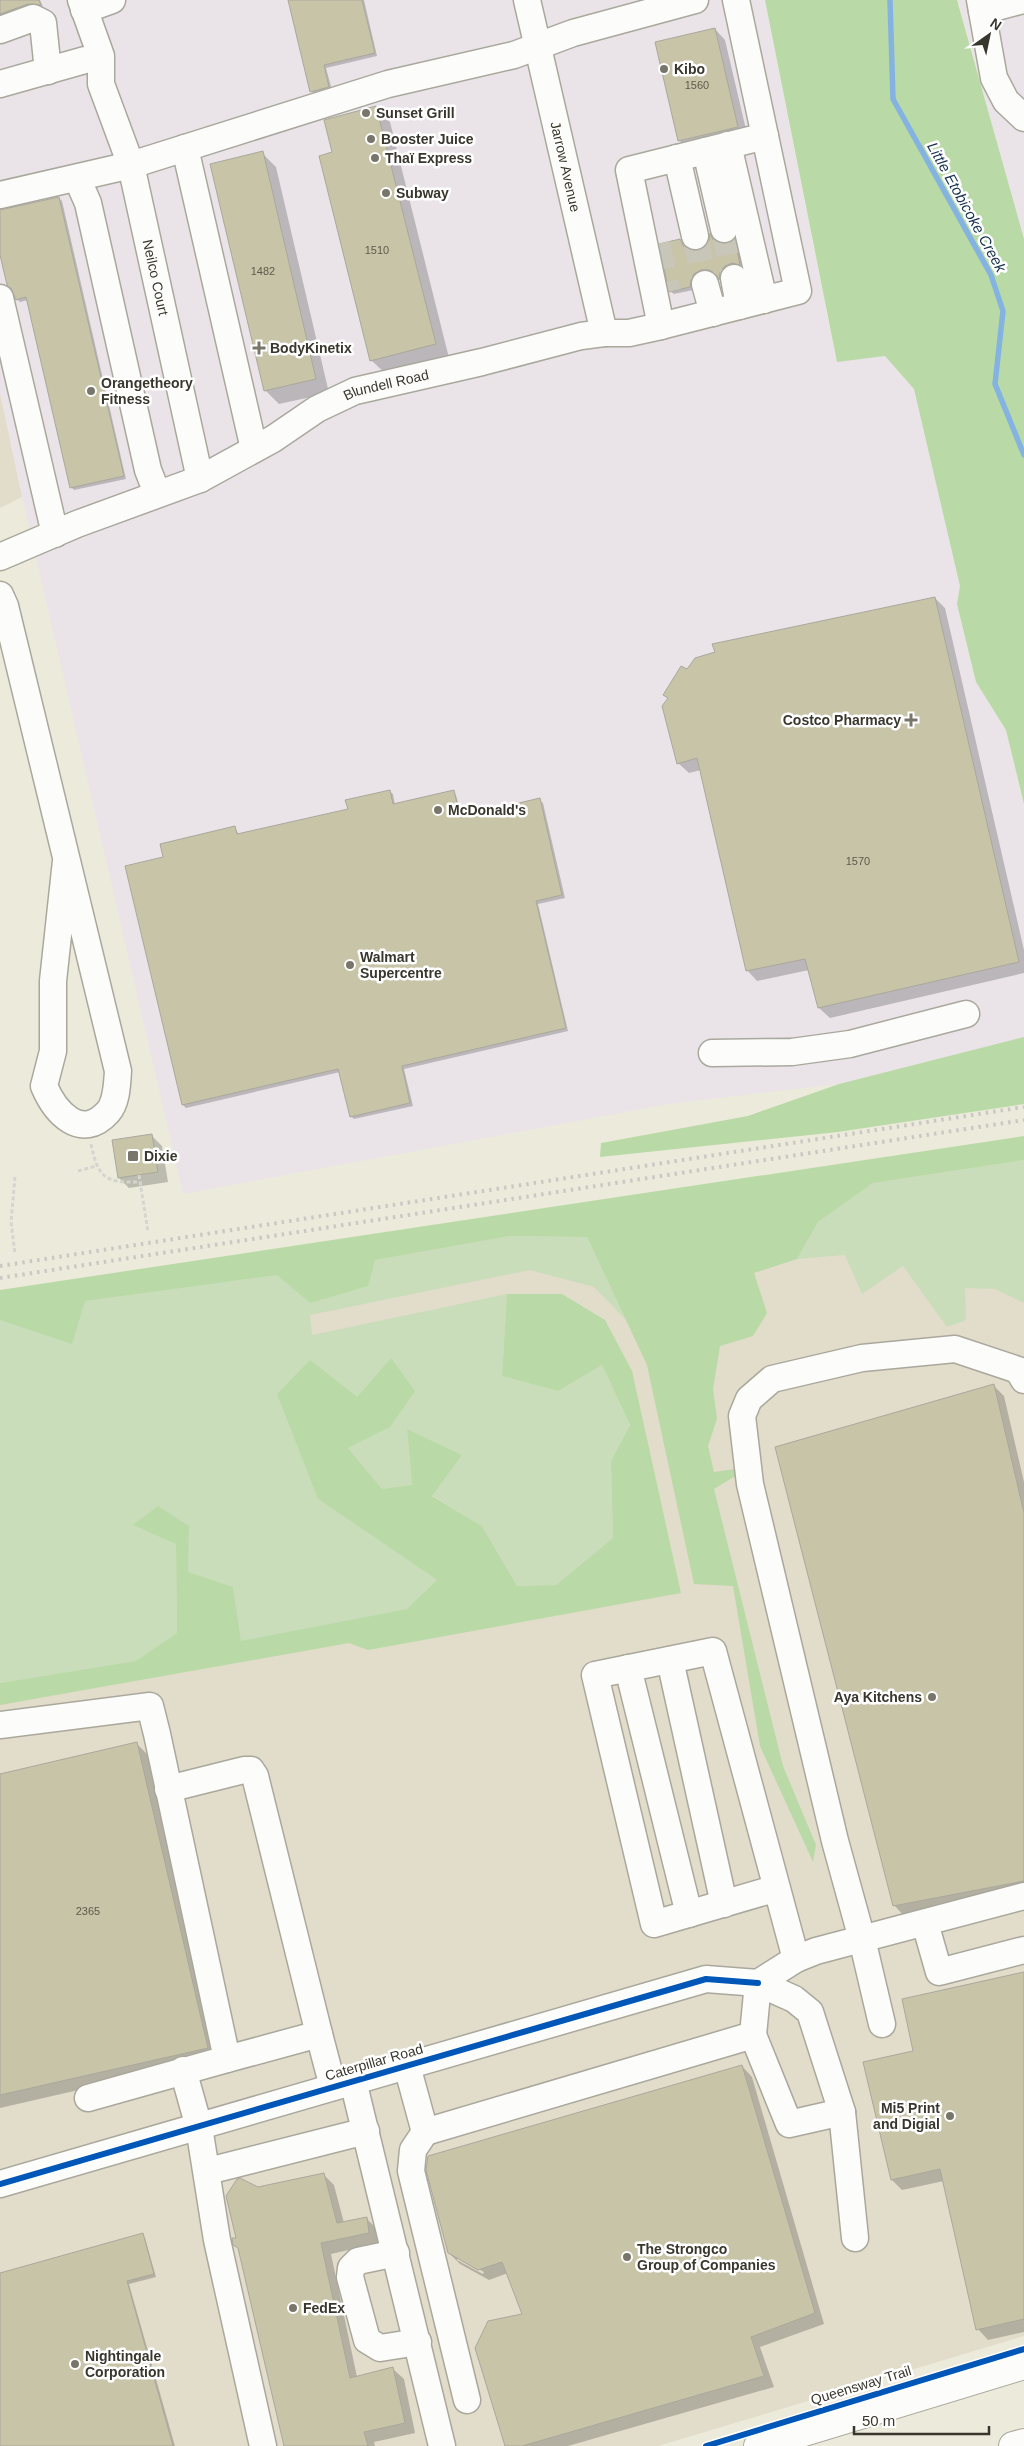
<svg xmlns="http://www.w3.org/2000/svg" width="1024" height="2446" font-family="Helvetica,sans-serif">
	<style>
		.commercial { fill: #eae4e9 }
		.industrial { fill: #e2dcca }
		.green { fill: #c9ddbb }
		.forest { fill: #b9daa6 }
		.shadow { fill: #0003; fill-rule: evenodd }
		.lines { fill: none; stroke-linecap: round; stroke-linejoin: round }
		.stream { stroke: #84b3e1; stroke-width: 5.5 }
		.building { fill: #c8c4a8; stroke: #a9a89c }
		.minor-tunnel { stroke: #c8c6b8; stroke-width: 26; stroke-dasharray: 26 13; stroke-linecap: butt }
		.minor-casing { stroke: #aaa89d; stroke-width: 29 }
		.major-casing { stroke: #aaa89d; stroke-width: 30 }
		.path { stroke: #d5d5d0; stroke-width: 3; stroke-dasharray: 4 2.5; stroke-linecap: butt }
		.minor { stroke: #fcfcfa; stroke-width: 26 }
		.major { stroke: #fcfcfa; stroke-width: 28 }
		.rail { stroke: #c9c8c4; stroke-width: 4; stroke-dasharray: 2.5 5; stroke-linecap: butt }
		.cycleway-casing { stroke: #fff; stroke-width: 9 }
		.cycleway { stroke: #0057b8; stroke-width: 6 }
		.poi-dot { fill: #78766a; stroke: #fff; stroke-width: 2 }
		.labels { text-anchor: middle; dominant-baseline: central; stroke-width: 5; stroke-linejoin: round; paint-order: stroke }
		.number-label { font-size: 11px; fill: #5d5a4c }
		.poi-label { font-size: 14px; font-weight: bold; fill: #39372d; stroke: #fff; text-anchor: start }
		.street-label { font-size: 14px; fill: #39372d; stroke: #fff }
		.water-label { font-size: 15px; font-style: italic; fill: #14304d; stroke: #fff }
	</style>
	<rect width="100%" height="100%" fill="#eceadb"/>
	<path class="commercial" d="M0 0H765L836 361 885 356 914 389 960 586 957 604 976 682 1006 730 1024 804V1037L839 1084 669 1104 183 1194 22 497 0 393Z
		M958 0H1024V242Z"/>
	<path class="industrial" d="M0 393 22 497 0 508Z
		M1024 1152V2336L658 2446H0V1307Z"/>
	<path class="green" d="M1024 1160V1303L995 1289 965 1288 966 1320 947 1327 903 1266 862 1294 845 1255 797 1259 818 1222 873 1183Z
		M510 1236 587 1237 626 1320 594 1287 530 1270 310 1315 312 1335 507 1294 502 1376 558 1391 602 1365 630 1425 611 1461 613 1538 556 1585 517 1586 482 1526 432 1495 462 1455 407 1429 412 1486 382 1489 348 1448 389 1427 391 1359 357 1397 318 1499 437 1580 408 1609 241 1642 233 1587 187 1572 189 1526 176 1544 177 1633 137 1661 0 1683V1320L85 1301 375 1260Z"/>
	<path class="forest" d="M765 0H957L1024 239V804L1006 730 976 682 957 604 960 586 914 389 885 356 837 362Z
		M1024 1037V1104L838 1132 600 1157 601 1143 748 1116 839 1084Z
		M1024 1136V1160L873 1183 818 1222 797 1259 754 1273 767 1313 753 1336 720 1346 713 1389 717 1419 708 1446 714 1472 735 1469 737 1475 714 1489 783 1766 816 1845 813 1862 760 1746 733 1586 694 1584 647 1365 587 1237 510 1236 375 1260 368 1286 310 1303 277 1275 85 1301 72 1344 0 1320V1290Z
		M507 1294H562L605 1320 632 1371 681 1593 368 1650 349 1643 0 1705V1683L136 1661 177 1633 176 1544 133 1525 158 1506 189 1526 188 1572 233 1587 241 1641 407 1609 437 1580 318 1499 277 1394 310 1360 357 1397 391 1358 415 1391 390 1427 348 1448 382 1489 412 1485 407 1429 462 1455 432 1496 482 1526 517 1586 556 1585 613 1538 611 1461 630 1425 602 1365 558 1391 502 1376Z"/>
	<path class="shadow" d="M0 0H40L43 7 32 6 0 18Z
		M289 0H364L377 56 326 68 332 90 314 94 311 91Z
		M715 29 725 40 748 138 690 151 679 140Z
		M376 108 390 122 449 358 386 374 371 360 333 153Z
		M262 153 276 167 329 393 279 404 265 390Z
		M59 198 62 201 126 479 74 490 71 487 28 300 20 302 17 299 0 250V211Z
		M711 236 720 245H728L734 241 737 244 743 267 736 266 722 281 713 272H704L693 290 674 294 670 291 680 240 686 249 698 252 706 248Z
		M935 598 945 608 1024 950V973L830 1018 819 1008 809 970 757 981 747 970 701 770 689 773 678 763 669 699 664 695 687 671Z
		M389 791 393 794 395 805 453 792 456 795 462 818 539 800 543 803 565 898 538 904 568 1031 404 1069 413 1106 354 1119 351 1116 340 1072 186 1108 183 1105 164 858 235 828 239 835 349 810Z
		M151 1135 162 1146 168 1182 129 1188 119 1178Z
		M993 1385 1004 1396 1024 1482V1894L904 1916 894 1905Z
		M137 1744 147 1754 218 2058 0 2108V1775Z
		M1024 1973V2332L988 2340 978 2329 944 2181 902 2190 892 2180 915 2052Z
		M742 2066 752 2077 824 2324 760 2347 774 2387 568 2446H506L524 2315 508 2273 489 2280 460 2264 449 2253ZM457 2257 484 2272 483 2274 457 2260Z
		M323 2174 334 2185 344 2223 367 2219 377 2229 379 2243 331 2254 357 2377 393 2369 404 2379 415 2433 374 2442 375 2446H285L238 2239 258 2188Z
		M142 2235 145 2238 156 2277 129 2284 175 2446H0V2274Z"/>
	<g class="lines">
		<path class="stream" d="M890 0 893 99 991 275 1003 311 995 384 1024 455"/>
	</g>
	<path class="building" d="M0 0H39L41 5 28 4 0 14Z
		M288 0H362L375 53 324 65 329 87 310 92Z
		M715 28 738 127 678 141 655 42Z
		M376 106 436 344 370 361 319 156 332 152 324 120Z
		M263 151 316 379 264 391 210 164Z
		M59 197 124 476 70 488 26 297 16 300 11 288 7 285 0 255V210Z
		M710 233 713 240 720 243H728L735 240 740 265 732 263 725 266 720 272 719 280 716 274 709 270H701L694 274 691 280 690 287 669 292 659 244 680 239 684 247 691 250 698 251 706 247 709 240Z
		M935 597 1019 962 818 1008 805 959 746 971 697 758 677 764 662 706 668 698 663 695 681 666 687 669 695 658 715 652 712 644Z
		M390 790 393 804 454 790 460 817 540 798 562 895 536 901 566 1028 402 1066 410 1103 350 1117 338 1069 182 1105 125 866 163 857 160 844 235 826 237 834 348 809 345 800Z
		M152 1134 158 1172 118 1178 112 1140Z
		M994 1384 1024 1513V1881L893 1906 775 1447Z
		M137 1742 208 2048 0 2095V1774Z
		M1024 1972V2319L976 2330 940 2169 891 2180 863 2062 913 2051 902 1999Z
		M742 2065 815 2313 751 2337 764 2376 522 2446H505L475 2348 488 2321 522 2314 502 2262 478 2270 448 2253 426 2170 428 2156Z
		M324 2173 337 2223 367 2217 369 2233 321 2243 350 2378 393 2367 405 2423 364 2432 368 2446H284L238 2248 233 2245 232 2238H236L226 2196 237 2179 240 2178 258 2187Z
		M143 2233 154 2274 127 2281 173 2446H0V2273Z"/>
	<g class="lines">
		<path class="minor-tunnel" d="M724 229 734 278
			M695 236 705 284
			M657 244 668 292"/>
		<defs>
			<g id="minor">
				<path id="s1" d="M81 0 101 56V84L131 165 200 479"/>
				<path id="s2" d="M527 0 604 333"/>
				<path d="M980 0 994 78 1006 101 1024 118"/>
				<path d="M84 10 112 0"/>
				<path d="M982 11 1023 0"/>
				<path d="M0 30 33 18 43 23 48 71"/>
				<path d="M0 84 85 60"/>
				<path d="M728 145 764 300"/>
				<path d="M185 148 254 449"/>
				<path d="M706 151 724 229"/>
				<path d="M677 158 695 236"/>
				<path d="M77 178 88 203 148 470 157 493"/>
				<path d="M0 195 131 165 388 84 514 55 573 33 695 0"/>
				<path d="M734 278 739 306"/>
				<path d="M705 284 713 313"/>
				<path d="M0 298 55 534"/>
				<path d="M661 326 629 170 765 136"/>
				<path id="s3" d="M0 557 77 524 200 479 273 439 317 409 355 391 482 362 581 336 604 333H629L661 326 798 291 736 0"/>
				<path d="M0 595 5 606 118 1071C117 1084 117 1102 108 1112 81 1142 55 1112 44 1086L53 1051V981L66 861"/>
				<path d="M712 1053 792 1052 850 1044 966 1014"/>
				<path d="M670 1660 724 1904"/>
				<path d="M628 1668 689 1914"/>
				<path d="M0 1725 150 1706 157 1734 227 2059 88 2098"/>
				<path d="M168 1789 244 1770H251L255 1776 319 2034"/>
				<path d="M777 1888 654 1924 595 1675 713 1651 796 1959"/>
				<path d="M925 1923 939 1972 1024 1950"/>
				<path d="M758 1983 796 1959 816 1951 1024 1896"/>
				<path d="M882 2024 862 1939 835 1841 750 1484 742 1416 749 1399 772 1379 862 1358 955 1349 1018 1370 1024 1380"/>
				<path d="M227 2059 319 2034 333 2087"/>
				<path d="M407 2066 425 2132 753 2035 758 1983"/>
				<path d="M183 2070 199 2127 217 2240 263 2446"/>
				<path d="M353 2081 442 2446"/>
				<path d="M842 2112 855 2238"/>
				<path d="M425 2132 413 2150 411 2171 467 2400"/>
				<path d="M208 2171 366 2131"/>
				<path d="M0 2184 706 1979 758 1983 794 1999 810 2012 842 2112 789 2124 753 2035"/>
				<path d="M396 2253 358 2261 351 2268 350 2277 367 2340 380 2348 418 2342"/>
			</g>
			<path id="major" d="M758 2446 1024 2365
				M1013 2446 1024 2443"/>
		</defs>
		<use href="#minor" class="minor-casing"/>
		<use href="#major" class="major-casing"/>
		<path class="path" d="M91 1144C98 1178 105 1183 140 1182
			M78 1171 96 1166
			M139 1175 148 1232
			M15 1177 11 1222 15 1254"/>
		<use href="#minor" class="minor"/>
		<use href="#major" class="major"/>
		<path class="rail" d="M0 1266 1024 1107
			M0 1278 1024 1120"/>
		<defs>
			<path id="cycleway" d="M0 2184 706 1979 758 1983
				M706 2446 1024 2349"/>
		</defs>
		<use href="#cycleway" class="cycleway-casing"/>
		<use href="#cycleway" class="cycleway"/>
	</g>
	<g class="poi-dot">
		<circle cx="664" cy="69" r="5"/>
		<circle cx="366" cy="113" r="5"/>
		<circle cx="371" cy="139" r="5"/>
		<circle cx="375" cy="158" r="5"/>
		<circle cx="386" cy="193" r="5"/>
		<path d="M256.5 340.5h5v5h5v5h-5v5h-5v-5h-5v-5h5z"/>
		<circle cx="91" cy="391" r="5"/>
		<path d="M908.5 712.5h5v5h5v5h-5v5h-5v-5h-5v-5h5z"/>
		<circle cx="438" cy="810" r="5"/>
		<circle cx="350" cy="965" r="5"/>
		<rect x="127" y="1150" width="12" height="12" rx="2.5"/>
		<circle cx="932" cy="1697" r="5"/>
		<circle cx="950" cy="2116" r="5"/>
		<circle cx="627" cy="2257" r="5"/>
		<circle cx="293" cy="2308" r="5"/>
		<circle cx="75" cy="2364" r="5"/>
	</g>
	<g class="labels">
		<g class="number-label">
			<text x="697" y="85">1560</text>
			<text x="377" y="250">1510</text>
			<text x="263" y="271">1482</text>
			<text x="858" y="861">1570</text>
			<text x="88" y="1911">2365</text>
		</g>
		<g class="poi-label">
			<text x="674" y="69">Kibo</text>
			<text x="376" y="113">Sunset Grill</text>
			<text x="381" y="139">Booster Juice</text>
			<text x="385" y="158">Thaï Express</text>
			<text x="396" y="193">Subway</text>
			<text x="270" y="348">BodyKinetix</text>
			<text x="101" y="383">Orangetheory<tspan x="101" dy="16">Fitness</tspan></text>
			<text x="901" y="720" text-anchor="end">Costco Pharmacy</text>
			<text x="448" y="810">McDonald's</text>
			<text x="360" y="957">Walmart<tspan x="360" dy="16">Supercentre</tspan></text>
			<text x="144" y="1156">Dixie</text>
			<text x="922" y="1697" text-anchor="end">Aya Kitchens</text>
			<text x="940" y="2108" text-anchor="end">Mi5 Print<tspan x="940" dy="16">and Digial</tspan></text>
			<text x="637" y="2249">The Strongco<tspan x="637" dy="16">Group of Companies</tspan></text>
			<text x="303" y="2308">FedEx</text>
			<text x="85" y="2356">Nightingale<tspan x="85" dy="16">Corporation</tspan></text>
		</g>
		<g class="street-label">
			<text stroke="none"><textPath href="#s2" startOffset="171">Jarrow Avenue</textPath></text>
			<text stroke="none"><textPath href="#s1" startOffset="289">Neilco Court</textPath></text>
			<text stroke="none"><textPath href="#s3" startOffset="425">Blundell Road</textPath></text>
			<text transform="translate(374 2062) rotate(-16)">Caterpillar Road</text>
			<text transform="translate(861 2385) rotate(-17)">Queensway Trail</text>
		</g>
		<g class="water-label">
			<text transform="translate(967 207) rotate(61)">Little Etobicoke Creek</text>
		</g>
	</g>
	<g transform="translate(989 35) rotate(33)" stroke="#ffffff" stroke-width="4" paint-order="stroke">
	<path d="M0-4L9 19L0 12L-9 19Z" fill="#39372d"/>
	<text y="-8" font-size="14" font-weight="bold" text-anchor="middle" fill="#39372d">N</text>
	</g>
	<path d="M854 2426v8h135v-8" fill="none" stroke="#39372d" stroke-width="2.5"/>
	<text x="862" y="2426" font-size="15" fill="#39372d" stroke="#ffffff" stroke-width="4" paint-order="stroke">50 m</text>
</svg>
